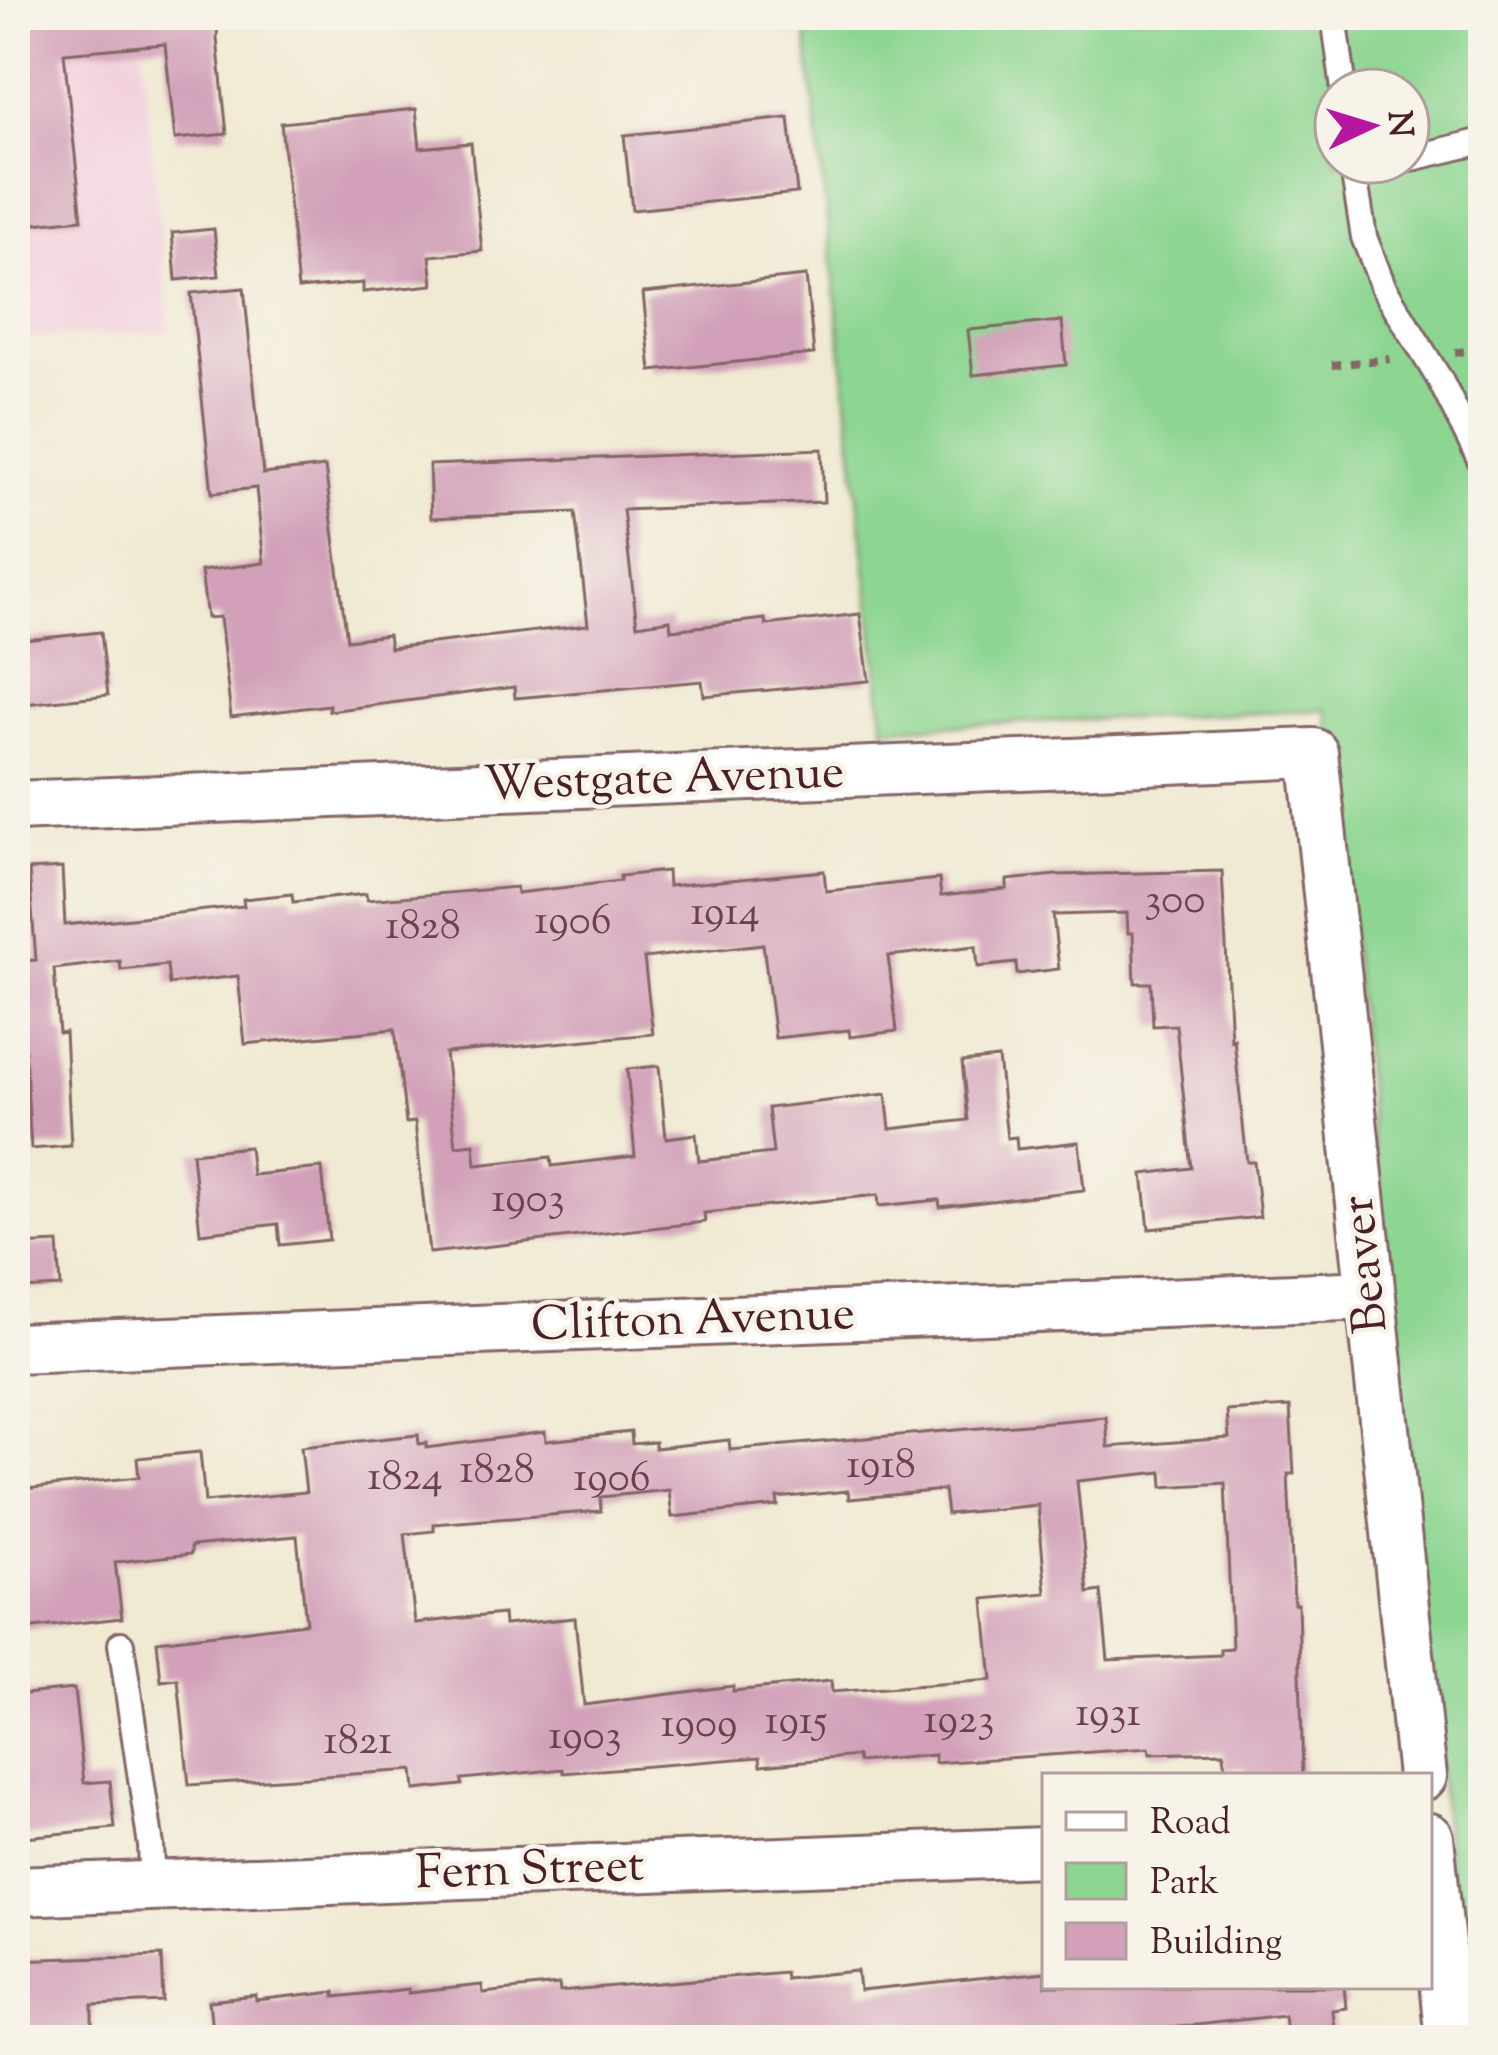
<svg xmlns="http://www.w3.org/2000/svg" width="1498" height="2055" font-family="'Sorts Mill Goudy',serif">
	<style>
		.built { fill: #f3cfdf }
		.green { fill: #8dd692; stroke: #6c7a5e; stroke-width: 3; fill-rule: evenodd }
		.building { fill: #d2a1b9; fill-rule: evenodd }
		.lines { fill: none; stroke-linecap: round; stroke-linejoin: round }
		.service-casing { stroke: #846666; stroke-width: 30 }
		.minor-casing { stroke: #846666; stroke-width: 54 }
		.path { stroke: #846666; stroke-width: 8; stroke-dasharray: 9 9; stroke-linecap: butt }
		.service { stroke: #fff; stroke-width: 24 }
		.minor { stroke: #fff; stroke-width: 48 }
		.labels { text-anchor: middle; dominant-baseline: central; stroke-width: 9; stroke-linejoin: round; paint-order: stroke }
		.number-label { font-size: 42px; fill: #6c404e }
		.street-label { font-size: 48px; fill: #4a1f2b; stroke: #f7f3e8 }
	</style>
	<rect width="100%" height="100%" fill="#f7f3e8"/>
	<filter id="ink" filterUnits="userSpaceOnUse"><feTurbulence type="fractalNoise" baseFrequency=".00833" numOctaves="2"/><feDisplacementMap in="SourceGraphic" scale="24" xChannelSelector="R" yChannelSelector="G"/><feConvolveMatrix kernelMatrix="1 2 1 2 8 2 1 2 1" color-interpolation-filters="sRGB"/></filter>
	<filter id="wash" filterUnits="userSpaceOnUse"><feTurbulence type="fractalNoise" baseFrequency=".004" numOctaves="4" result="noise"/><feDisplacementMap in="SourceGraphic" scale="48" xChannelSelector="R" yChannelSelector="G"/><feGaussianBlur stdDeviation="2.7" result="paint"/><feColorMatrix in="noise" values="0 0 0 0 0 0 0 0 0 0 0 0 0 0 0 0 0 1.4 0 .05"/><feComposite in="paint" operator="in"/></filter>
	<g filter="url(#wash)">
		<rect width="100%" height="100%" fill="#f0ead3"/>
		<path class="built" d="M15 15H138L170 333 15 338Z"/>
		<path class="green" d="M804 15H1483V2040H1467L1327 710 884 728ZM1336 90H1408V162H1336Z"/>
		<g id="blocks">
			<path class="building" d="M15 15H218L217 39 227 134 175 139 165 44 64 53 82 219 15 226Z
				M416 109 420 148 471 143 482 251 430 256 433 285 363 292V283L298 289 281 123Z
				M789 118 797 193 632 210 624 135Z
				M214 229 219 276 176 280 172 233Z
				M806 276 814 354 651 371 643 293Z
				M244 288 263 474 325 467 347 640 388 635 390 648 588 625 575 512 431 518 429 465 822 449 824 502 623 510 637 625 670 620 671 630 765 619 766 625 860 614 869 681 704 696 702 681 515 698 514 687 329 711V705L231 717 220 617 207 618 201 571 264 563 256 488 212 493 191 293Z
				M1062 321 1066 365 973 375 968 330Z
				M101 632 108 695 15 705V641Z
				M62 868 65 925 244 906 243 899 292 894 293 902 366 894 367 900 516 887 517 893 620 881V876L667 871 668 886 824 871 826 891 939 879 941 896 1007 889V880L1056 875 1222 871 1231 1040 1234 1039 1247 1162H1254L1260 1217 1149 1229 1143 1174 1191 1168 1176 1025 1153 1026 1151 983H1135L1133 933H1128L1127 913 1053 915 1059 969 1017 974 1016 963 978 967 976 946 888 956 897 1031 850 1037 849 1030 775 1038 763 944 644 958 653 1034 445 1053 456 1146 474 1144 476 1165 551 1157 552 1166 635 1156 627 1069 659 1066 666 1138 696 1134 699 1161 773 1153 768 1108 886 1094 890 1129 968 1120 962 1062 998 1058 1007 1138 1016 1137 1017 1149 1079 1142 1084 1190 940 1207 939 1200 879 1206 878 1195 704 1213 705 1222 429 1253 415 1122 406 1123 395 1029 245 1044 238 976 169 984 167 965 121 970 120 961 54 969 59 1033 65 1032 71 1146 31 1149 22 999H17L15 961 36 960 29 870Z
				M249 1147 252 1175 322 1168 329 1240 280 1245 278 1224 200 1233 192 1153Z
				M58 1243 61 1287 22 1289 19 1245Z
				M1290 1407 1294 1474H1288L1294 1604H1298L1303 1776H1246V1768L1225 1769 1224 1752 1150 1754 1149 1748 935 1763 934 1755 858 1762 857 1756 761 1765 760 1757 564 1773 563 1769 462 1779V1785L415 1790 413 1770 189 1785 178 1679 161 1681 157 1641 306 1623 297 1536 191 1546V1554L115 1562 122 1618 15 1630V1490L139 1477 137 1458 200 1452 205 1502 306 1492 301 1447 418 1435 419 1444 426 1443V1448L545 1432 546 1441 631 1432 632 1444 655 1442V1448L729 1440 730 1450 1106 1417 1108 1447 1229 1438 1227 1411ZM1162 1472 1163 1487 1225 1483 1232 1648 1220 1649V1655L1108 1660 1101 1591 1088 1593 1077 1481ZM669 1490 672 1517 778 1506 777 1498 848 1491 849 1499 944 1490 947 1514 1038 1505 1046 1593 984 1599 992 1680 832 1692 831 1681 733 1691V1686L584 1705 575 1618 504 1625 503 1614 415 1623 405 1534 434 1531V1524L601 1511 600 1497Z
				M74 1689 84 1783 110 1781 115 1828 15 1838V1695Z
				M162 1955 164 2002 93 2005V2040H17L15 1960Z
				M858 1971 860 1991 1045 1972V1986H1344L1346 2008 1332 2010 1335 2040H1287L1284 2015 1089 2037 1090 2040H939L938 2033 870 2040H213L209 2001 256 1996V2001L335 1992V1997L408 1989V1993L482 1985 483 1993 559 1985 560 1992 784 1972 785 1978Z"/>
		</g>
	</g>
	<g filter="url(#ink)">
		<use href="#blocks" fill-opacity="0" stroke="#846666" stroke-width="3"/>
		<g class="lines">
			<defs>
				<path id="service" d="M1334 15 1344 90
					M1408 159 1483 141
					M1352 162 1364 237 1383 286 1440 380 1483 466
					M1354 173 1396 162
					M121 1644 151 1846 153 1887"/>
				<path id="minor" d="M15 806 1313 753 1422 1776
					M15 1348 1370 1295
					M1429 1838 1450 2040
					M15 1891 1045 1852"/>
			</defs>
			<use href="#service" class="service-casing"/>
			<use href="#minor" class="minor-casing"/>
			<path class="path" d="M1455 352 1470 351 1483 375
				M1332 365 1390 359"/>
			<use href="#service" class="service"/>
			<use href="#minor" class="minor"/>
		</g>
	</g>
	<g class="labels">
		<g class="number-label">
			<text x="1175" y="902">300</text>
			<text x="725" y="914">1914</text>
			<text x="573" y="923">1906</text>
			<text x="423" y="928">1828</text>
			<text x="528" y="1201">1903</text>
			<text x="881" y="1467">1918</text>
			<text x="497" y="1472">1828</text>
			<text x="405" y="1479">1824</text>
			<text x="612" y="1480">1906</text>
			<text x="1108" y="1715">1931</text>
			<text x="959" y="1722">1923</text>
			<text x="796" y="1723">1915</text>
			<text x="699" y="1726">1909</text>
			<text x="585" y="1738">1903</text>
			<text x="358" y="1743">1821</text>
		</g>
		<g class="street-label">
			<text transform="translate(664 781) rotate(-2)">Westgate Avenue</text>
			<text transform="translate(1367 1264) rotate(-96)">Beaver</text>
			<text transform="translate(693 1322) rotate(-2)">Clifton Avenue</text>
			<text transform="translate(530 1872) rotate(-2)">Fern Street</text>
		</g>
	</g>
	<rect width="1498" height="2055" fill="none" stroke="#f7f3e8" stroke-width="60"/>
	<rect x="1042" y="1773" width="390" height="216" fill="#f7f3e8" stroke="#b29e9c" stroke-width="3"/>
	<rect x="1066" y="1812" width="60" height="18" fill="#ffffff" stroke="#b29e9c" stroke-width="3"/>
	<text x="1150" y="1833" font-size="36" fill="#4a1f2b">Road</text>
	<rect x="1066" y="1863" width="60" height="36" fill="#8dd692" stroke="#b29e9c" stroke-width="3"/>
	<text x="1150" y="1893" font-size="36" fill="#4a1f2b">Park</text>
	<rect x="1066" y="1923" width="60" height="36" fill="#d2a1b9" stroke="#b29e9c" stroke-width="3"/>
	<text x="1150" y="1953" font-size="36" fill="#4a1f2b">Building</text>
	<g transform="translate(1372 126) rotate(86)"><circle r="57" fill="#f7f3e8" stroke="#b29e9c" stroke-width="3"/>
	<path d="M0-9L21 45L0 30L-21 45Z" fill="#b5179e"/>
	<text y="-18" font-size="33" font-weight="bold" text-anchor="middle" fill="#4a1f2b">N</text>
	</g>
</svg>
